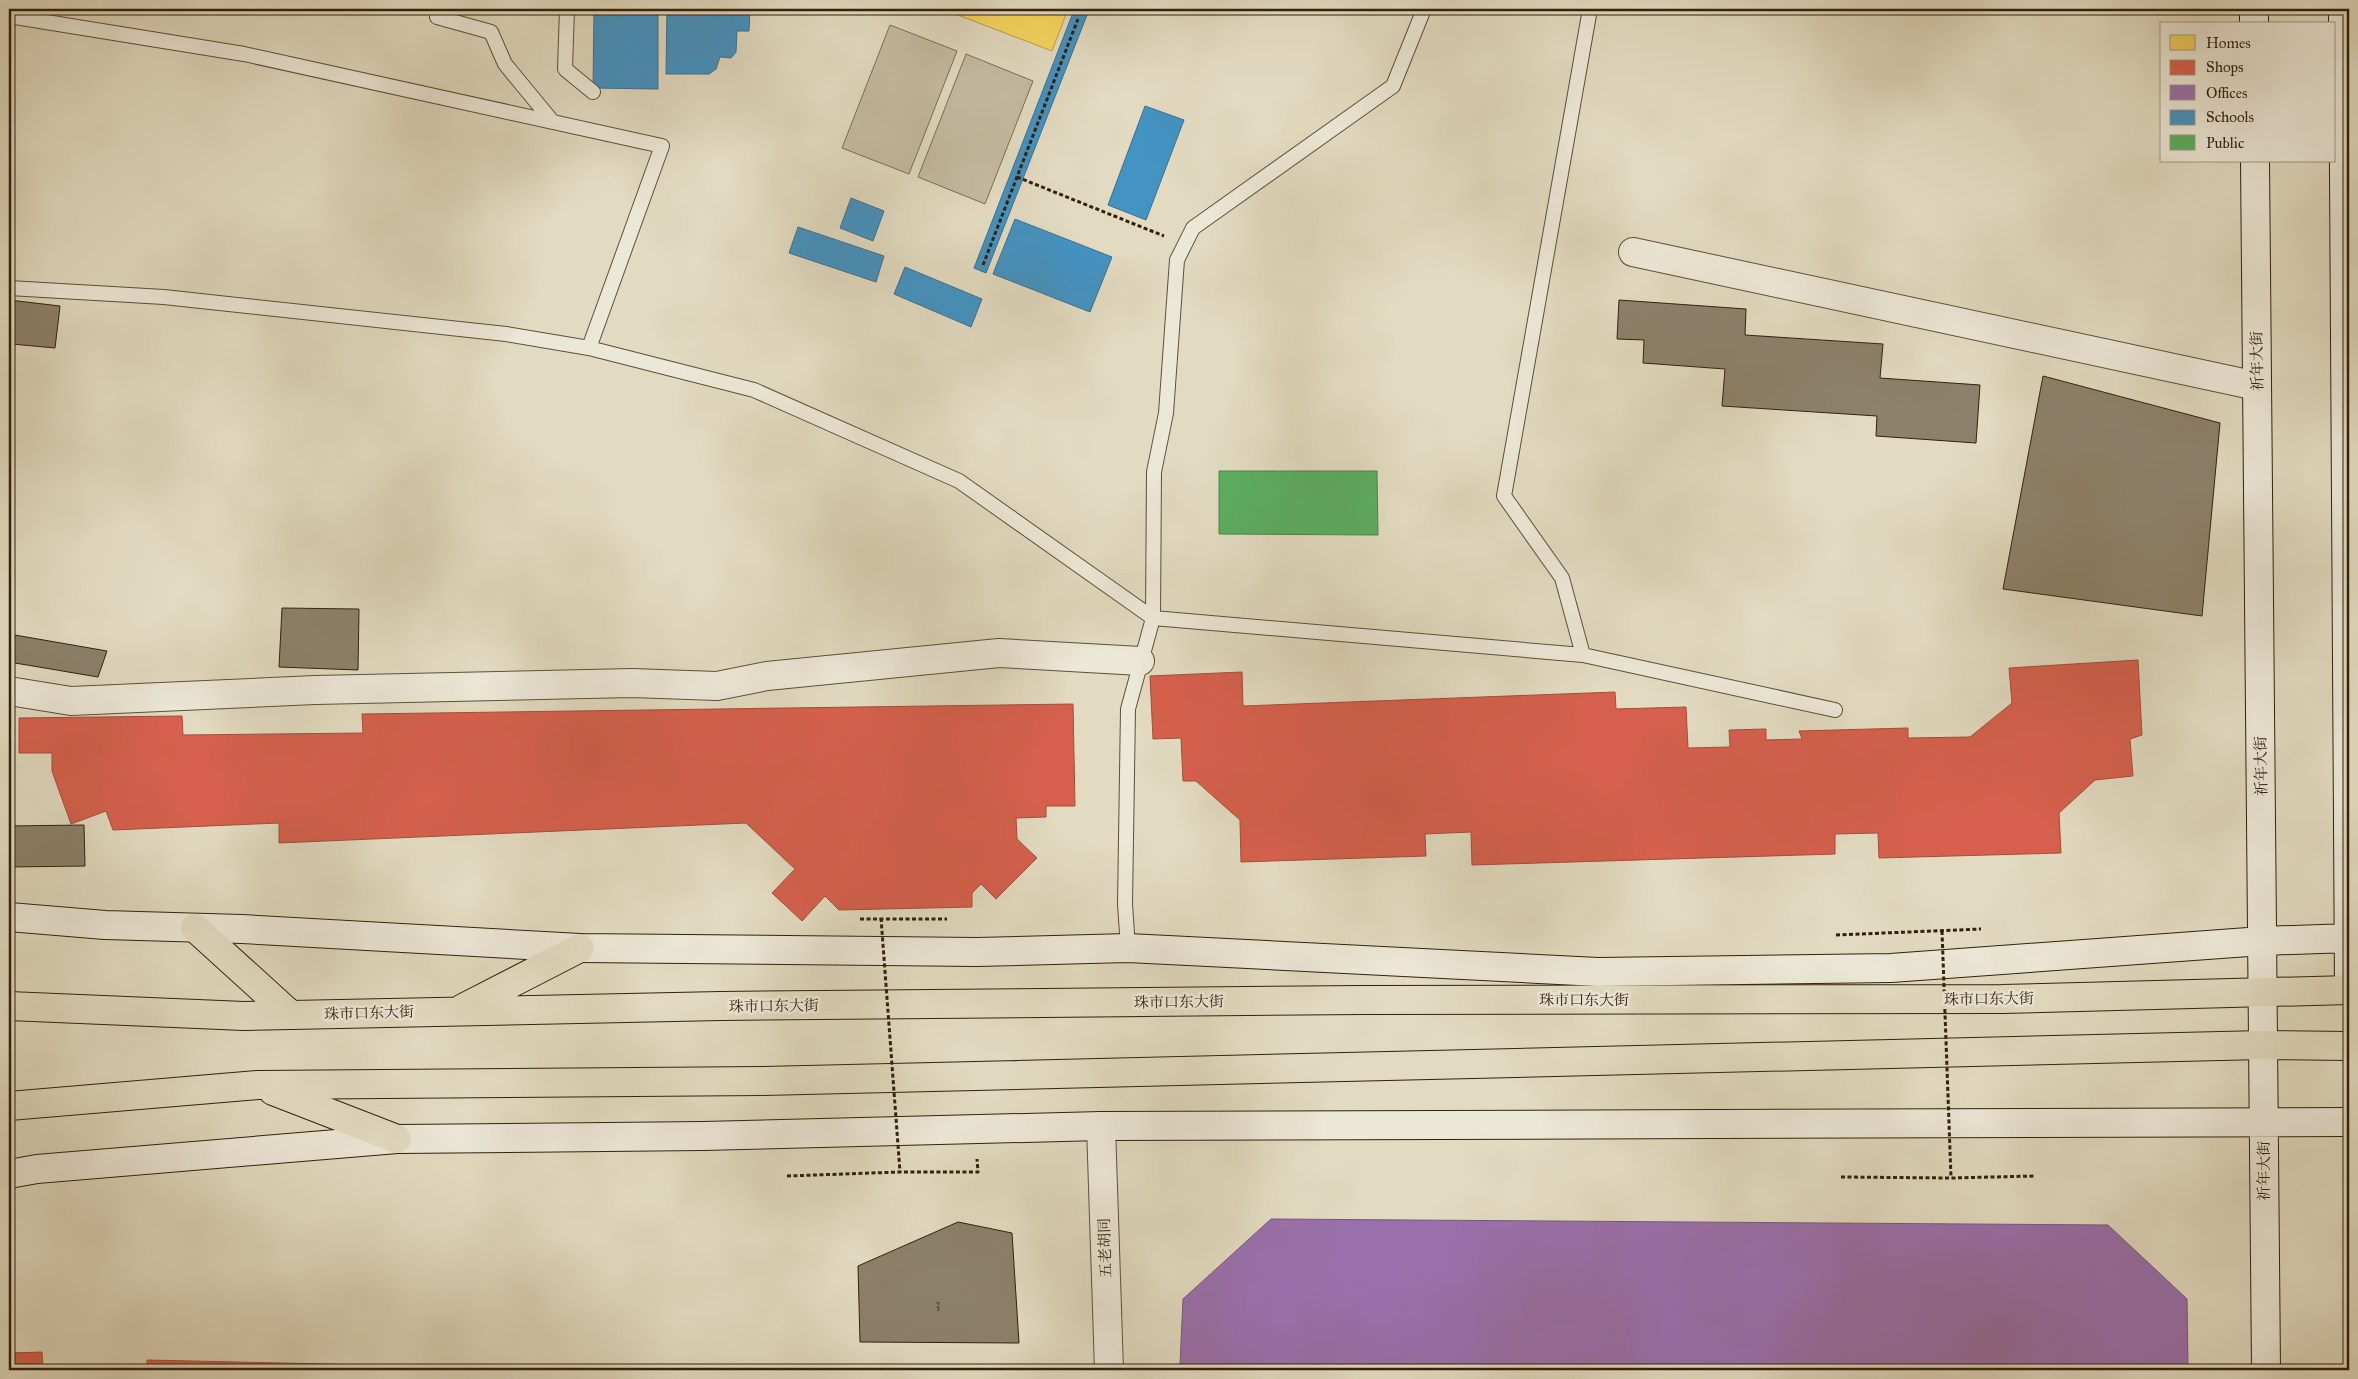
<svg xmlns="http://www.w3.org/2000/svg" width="2358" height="1379" font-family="'IM FELL Great Primer','Noto Serif SC',serif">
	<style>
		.green { fill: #c4bba2; stroke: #7a6e58 }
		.homes { fill: #f6d55c; stroke: #bb9f44 }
		.shops { fill: #d6604d; stroke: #a44d3a }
		.offices { fill: #9970ab; stroke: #7a587c }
		.schools { fill: #4393c3; stroke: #3e708c }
		.public { fill: #5aae61; stroke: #4e8348 }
		.building { fill: #8d816b; stroke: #31200d }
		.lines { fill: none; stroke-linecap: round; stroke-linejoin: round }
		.lane-casing { stroke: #5d4f3a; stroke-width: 16 }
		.street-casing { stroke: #5d4f3a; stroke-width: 30 }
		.secondary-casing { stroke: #31200d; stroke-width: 30 }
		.primary-casing { stroke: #31200d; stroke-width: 30 }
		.path { stroke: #31200d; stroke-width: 3; stroke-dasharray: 4 2.5; stroke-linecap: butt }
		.lane { stroke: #ece8d7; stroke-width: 14 }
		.street { stroke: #ece8d7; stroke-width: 28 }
		.secondary { stroke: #ece8d7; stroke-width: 28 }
		.primary { stroke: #e2dbc1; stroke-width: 28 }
		.path-bridge { stroke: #31200d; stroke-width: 3; stroke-dasharray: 4 2.5; stroke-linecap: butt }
		.labels { text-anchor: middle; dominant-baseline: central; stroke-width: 5; stroke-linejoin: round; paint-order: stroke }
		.number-label { font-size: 12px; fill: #483824 }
		.street-label { font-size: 15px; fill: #31200d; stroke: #ece8d7 }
	</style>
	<rect width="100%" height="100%" fill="#e2dbc1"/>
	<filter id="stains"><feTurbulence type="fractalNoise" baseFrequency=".004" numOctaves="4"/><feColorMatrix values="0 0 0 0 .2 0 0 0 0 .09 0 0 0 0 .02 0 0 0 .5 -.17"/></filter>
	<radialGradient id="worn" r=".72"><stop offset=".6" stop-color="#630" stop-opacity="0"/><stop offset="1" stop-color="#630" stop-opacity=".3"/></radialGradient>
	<path class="green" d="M890 25 957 51 909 174 842 148Z
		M966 54 1033 81 985 204 918 177Z"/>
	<path class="homes" d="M942 9H1068L1052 51Z"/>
	<path class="shops" d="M2138 660 2142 735 2130 739 2133 776 2095 780 2059 813 2061 853 1879 858 1878 833 1835 834V854L1472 865 1471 832 1425 834 1426 856 1241 862 1240 820 1196 781H1183L1181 738 1153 739 1150 676 1242 672 1243 706 1615 692 1616 709 1686 707 1688 748 1730 747 1729 730 1766 729V740L1802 739 1799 731 1908 728V738L1970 737 2012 703 2009 668Z
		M1073 704 1075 806H1046V817L1016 818 1017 839 1037 858 996 899 981 884 972 893V907L839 910 825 896 802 921 772 893 795 869 746 823 279 843V823L113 830 106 811 71 824 52 771V753H19V718L182 716 183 735 363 733 362 714Z
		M42 1352 43 1370H9V1353Z
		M147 1360 593 1370H147Z"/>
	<path class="offices" d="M1271 1219 2108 1225 2187 1299 2188 1368 1180 1364 1183 1299Z"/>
	<path class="schools" d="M590 9H658V89L593 88 594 9Z
		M667 9H750L749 31H737L736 52 731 58 720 57 716 69 709 74H666Z
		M1074 10 1087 15 986 273 974 268Z
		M1145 106 1184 120 1146 220 1108 205Z
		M851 198 884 211 873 241 840 228Z
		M1015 219 1112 257 1090 312 993 274Z
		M798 227 884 256 876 282 789 253Z
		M905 267 982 299 971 327 894 294Z"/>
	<path class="public" d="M1219 471H1377L1378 535 1219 534Z"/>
	<path class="building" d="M9 300 60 306 55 348 12 344 10 359H9Z
		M1619 300 1746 309 1745 335 1883 344 1880 378 1980 385 1976 443 1876 436 1877 416 1722 406 1725 369 1643 363 1644 340 1617 339Z
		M2043 376 2220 423 2202 616 2003 589Z
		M9 477H14L9 530Z
		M282 608 359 609 358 670 279 667Z
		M9 634 107 651 98 677 9 662Z
		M84 825 85 866 9 867V826Z
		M958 1222 1012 1233 1019 1343 860 1342 858 1266Z"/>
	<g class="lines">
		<defs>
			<path id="lane" d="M439 9 437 17 491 32 505 64 552 121
				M567 9 565 69 593 92
				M9 16 244 54 662 146 589 348
				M9 288 164 297 506 334 589 348 754 390 959 481 1153 618 1583 655 1562 578 1504 496 1590 9
				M1583 655 1835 710
				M1128 948 1125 904 1128 709 1153 618 1154 472 1166 413 1177 260 1193 228 1393 86 1424 9"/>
			<path id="street" d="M1633 252 2257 386
				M9 691 71 701 315 690 632 683 717 686 767 676 999 653 1140 661
				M1101 1126 1109 1370"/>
			<path id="secondary" d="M2254 9V24
				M2343 9 2349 987
				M2255 161 2266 1370
				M9 917 105 925 242 929 580 948 977 952 1128 948 1598 972 1891 968 2262 941 2349 938
				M9 1174 37 1169 397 1139 703 1136 1101 1126 2349 1122"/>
			<path id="primary" d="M195 928 291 1015
				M9 1006 244 1016 721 1006 1363 1000 2002 999 2349 990
				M463 1008 580 948
				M273 1091 397 1139
				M9 1106 258 1085 763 1081 2263 1045 2349 1046"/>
		</defs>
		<use href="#lane" class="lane-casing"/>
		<use href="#street" class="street-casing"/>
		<use href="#secondary" class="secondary-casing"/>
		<use href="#primary" class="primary-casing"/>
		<path class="path" d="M1017 177 1164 236
			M983 265 1078 19
			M860 919H947
			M1836 935 1981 929
			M787 1176 900 1172H978L977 1159
			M1841 1177 1951 1178 2035 1176"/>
		<use href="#lane" class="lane"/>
		<use href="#street" class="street"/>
		<use href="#secondary" class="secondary"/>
		<use href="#primary" class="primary"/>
		<path class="path-bridge" d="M881 918 900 1172
			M1942 931 1951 1178"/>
	</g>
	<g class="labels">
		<g class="number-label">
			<text x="938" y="1304">3</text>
		</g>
		<g class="street-label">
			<text transform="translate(2257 361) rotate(-91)">祈年大街</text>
			<text transform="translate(2261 766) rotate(-91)">祈年大街</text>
			<text transform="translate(1989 999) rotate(-1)">珠市口东大街</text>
			<text x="1584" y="1000">珠市口东大街</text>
			<text transform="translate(1179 1002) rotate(-1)">珠市口东大街</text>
			<text transform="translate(774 1006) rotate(-1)">珠市口东大街</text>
			<text transform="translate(369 1013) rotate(-2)">珠市口东大街</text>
			<text transform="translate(2264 1171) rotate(-90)">祈年大街</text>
			<text transform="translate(1105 1248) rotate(-92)">五老胡同</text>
		</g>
	</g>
	<rect width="2358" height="1379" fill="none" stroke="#e2dbc1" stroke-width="30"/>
	<rect x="10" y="10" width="2338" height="1359" fill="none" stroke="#31200d" stroke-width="2.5"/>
	<rect x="15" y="15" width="2328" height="1349" fill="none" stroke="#31200d"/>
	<rect x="2160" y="22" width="175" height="140" fill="#ece8d7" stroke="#a19886"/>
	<rect x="2170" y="35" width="25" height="15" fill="#f6d55c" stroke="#a19886"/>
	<text x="2206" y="48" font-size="15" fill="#31200d">Homes</text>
	<rect x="2170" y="60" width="25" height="15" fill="#d6604d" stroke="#a19886"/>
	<text x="2206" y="72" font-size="15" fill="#31200d">Shops</text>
	<rect x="2170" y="85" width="25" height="15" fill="#9970ab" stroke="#a19886"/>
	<text x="2206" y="98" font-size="15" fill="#31200d">Offices</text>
	<rect x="2170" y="110" width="25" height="15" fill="#4393c3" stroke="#a19886"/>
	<text x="2206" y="122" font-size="15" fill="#31200d">Schools</text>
	<rect x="2170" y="135" width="25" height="15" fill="#5aae61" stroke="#a19886"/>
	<text x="2206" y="148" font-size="15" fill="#31200d">Public</text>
	<rect width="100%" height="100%" filter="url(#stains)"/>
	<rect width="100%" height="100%" fill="url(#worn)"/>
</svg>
